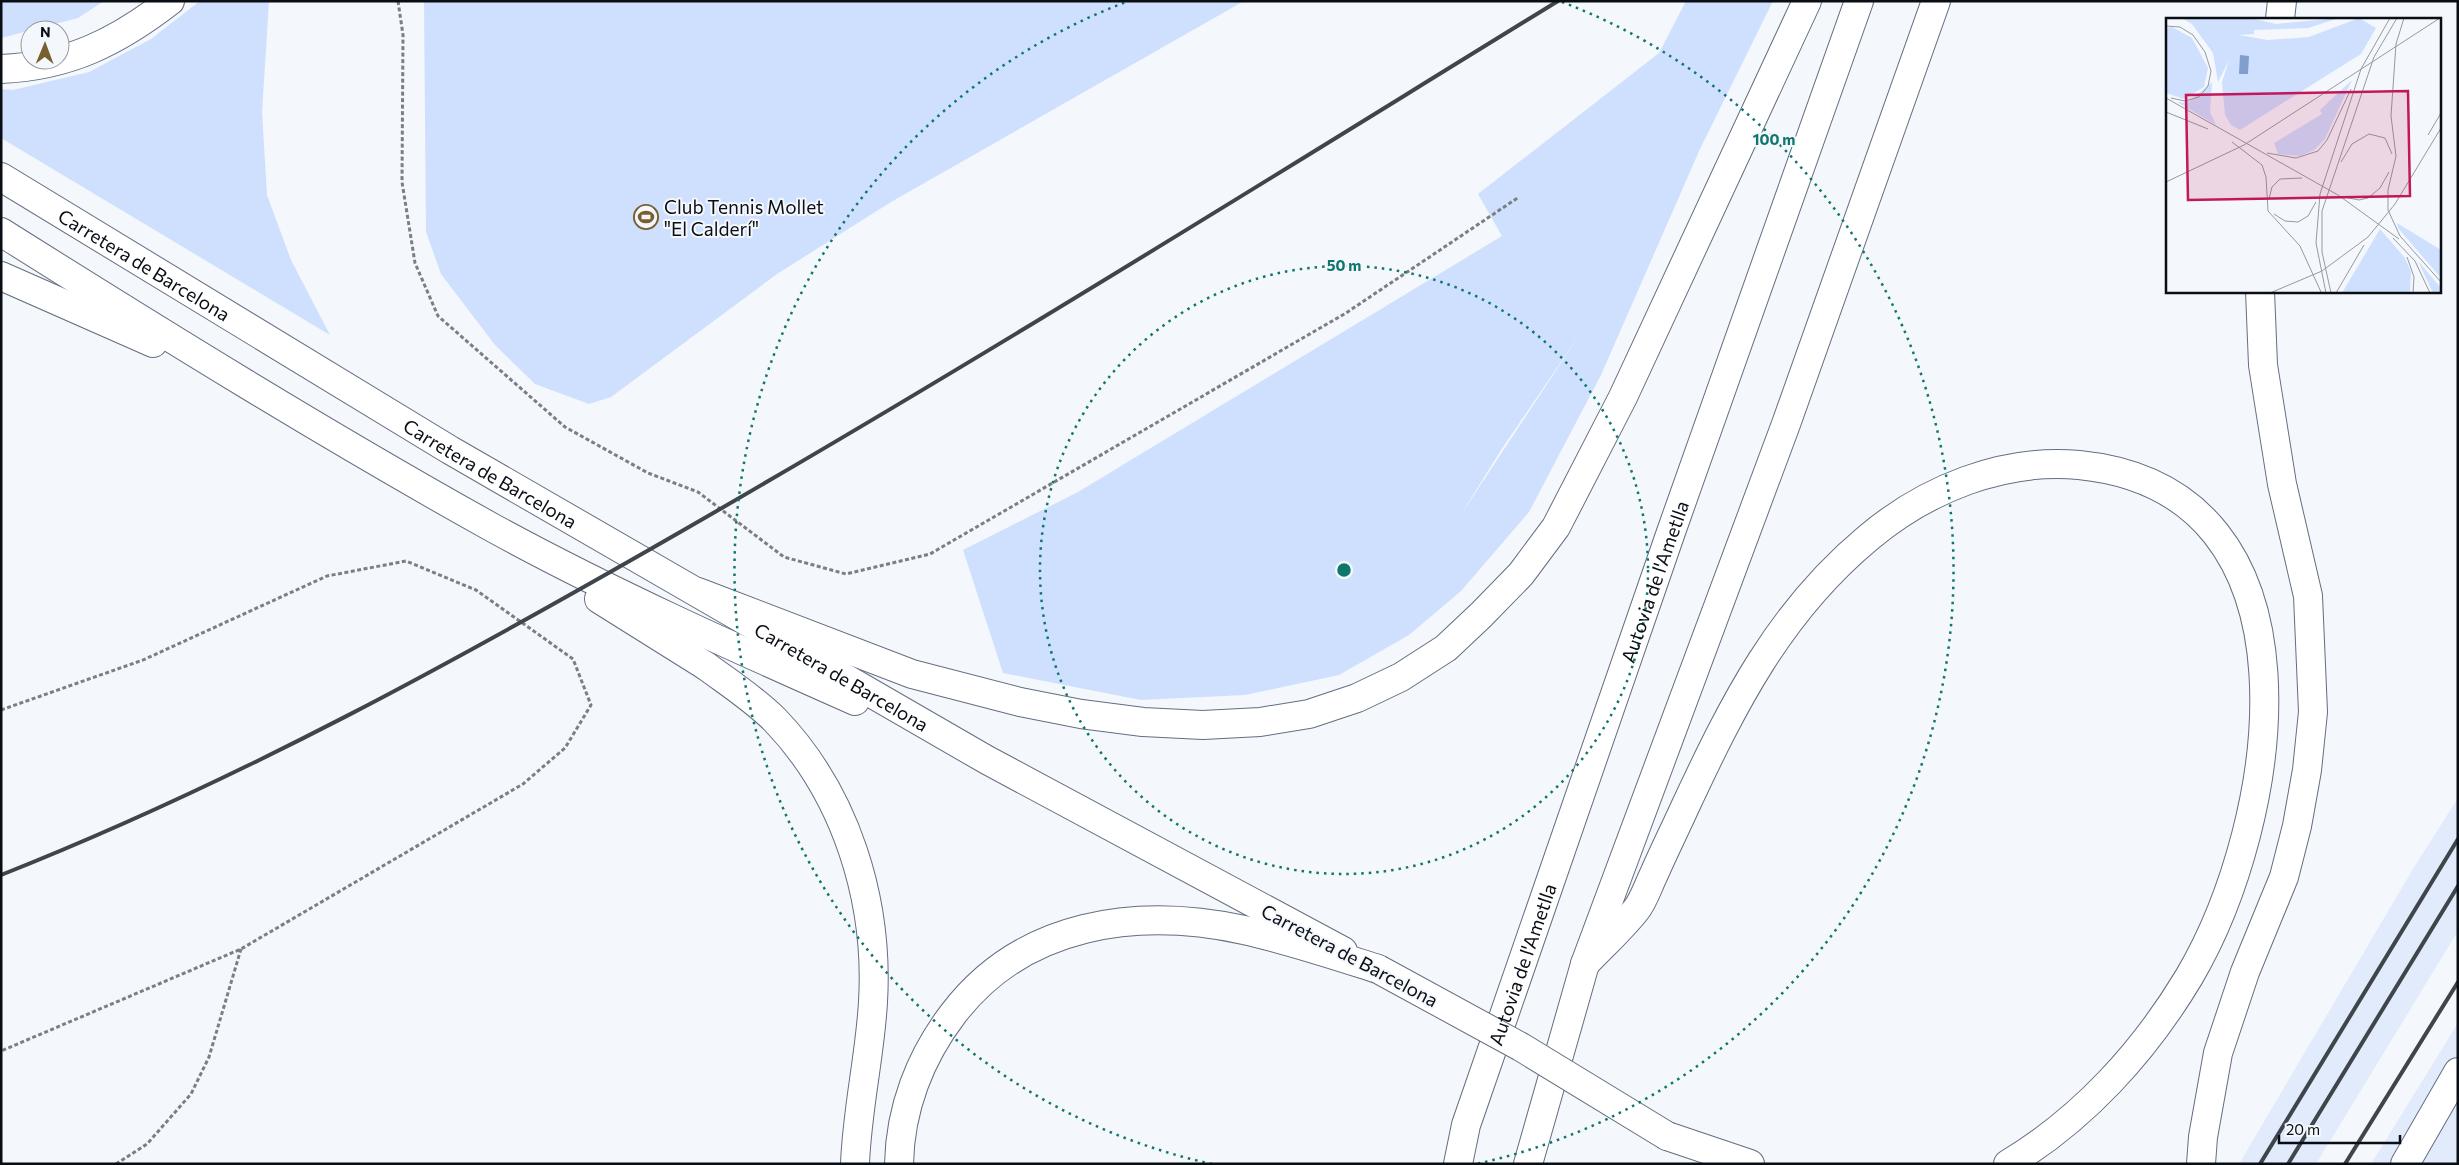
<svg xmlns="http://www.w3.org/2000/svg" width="2459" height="1165" font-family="Commissioner,sans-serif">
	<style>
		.built { fill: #e1ebfc }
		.green { fill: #cee0fe; fill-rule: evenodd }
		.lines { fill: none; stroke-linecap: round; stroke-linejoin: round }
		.minor-casing { stroke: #636e80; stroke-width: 30 }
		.trunk-casing { stroke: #636e80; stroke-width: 30 }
		.motorway-casing { stroke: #636e80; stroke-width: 30 }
		.path { stroke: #7b7f84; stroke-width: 3; stroke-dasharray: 4 2.5; stroke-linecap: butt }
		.minor { stroke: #fff; stroke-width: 28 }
		.trunk { stroke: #fff; stroke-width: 28 }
		.motorway { stroke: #fff; stroke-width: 28 }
		.rail { stroke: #40454b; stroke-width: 4 }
		.trunk-bridge-casing { stroke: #636e80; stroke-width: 30; stroke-linecap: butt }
		.trunk-bridge { stroke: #fff; stroke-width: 28 }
		.ring { fill: none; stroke: #0f766e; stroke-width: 2.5; stroke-dasharray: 2.5 5 }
		.labels { text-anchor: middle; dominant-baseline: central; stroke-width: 4; stroke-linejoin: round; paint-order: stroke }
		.poi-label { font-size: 19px; fill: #090e14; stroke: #f4f7fb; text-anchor: start }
		.street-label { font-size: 19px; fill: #090e14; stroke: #f4f7fb }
		.inset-road { fill: none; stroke: #969a9f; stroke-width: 1 }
		.view { fill: #c2185b; fill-opacity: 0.15; stroke: #c2185b; stroke-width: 2.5 }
		.inset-edge { fill: none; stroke: #090e14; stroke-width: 2.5 }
		.centre { fill: #0f766e; stroke: #f4f7fb; stroke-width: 2.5 }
		.ring-label { font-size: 15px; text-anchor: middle; font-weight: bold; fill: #0f766e; stroke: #f4f7fb; stroke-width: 4; stroke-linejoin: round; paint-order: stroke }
	</style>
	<rect width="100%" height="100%" fill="#f4f7fb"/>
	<path class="built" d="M2458 798V931L2316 1164H2239L2413 869Z
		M2458 1023V1164H2371Z"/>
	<path class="green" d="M1 1H104L78 18 1 38Z
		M200 1H269L262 112 267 195 291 260 330 335 1 138V89L13 90 89 72 151 39Z
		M424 1H1244L891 202 777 274 611 397 589 404 535 384 495 345 441 274 426 232Z
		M1686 1H1773L1700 149 1601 375 1529 512 1461 591 1409 635 1339 675 1245 695 1141 700 1003 673 963 550 1078 492 1502 236 1478 194 1659 53ZM1582 331 1460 516 1501 450Z"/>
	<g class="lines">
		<defs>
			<path id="minor" d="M2405 1164 2458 1072"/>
			<g id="trunk">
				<path d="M1 69C69 66 117 42 170 1"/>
				<path id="s1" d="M1 177 450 450 987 760 1343 951"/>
				<path d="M1 232C163 334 326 435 493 528 610 592 733 647 855 701"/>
				<path d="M1 276 153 343"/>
				<path d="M599 599 706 666"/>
			</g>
			<g id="motorway">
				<path d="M2280 19 2282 1"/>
				<path d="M698 592 912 674 1020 702 1081 714 1143 722 1203 725 1260 722 1309 714 1357 698 1401 677 1446 648 1481 615 1521 574 1556 527 1623 397 1807 1"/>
				<path d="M706 666C729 683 754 699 775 720 846 794 879 900 873 1002 870 1056 857 1109 855 1164"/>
				<path d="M1585 964C1602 946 1621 929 1636 910 1644 900 1648 886 1654 874 1664 851 1675 829 1685 807 1733 704 1779 612 1868 538 1926 489 2003 458 2079 465 2333 490 2280 823 2189 977 2144 1052 2083 1119 2008 1164"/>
				<path d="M1667 1136 1750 1164"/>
				<path d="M899 1164C900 1109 920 1057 953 1014 1023 922 1137 907 1244 930 1289 940 1334 955 1378 969"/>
				<path id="s2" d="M1458 1164 1466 1125 1671 532 1859 1"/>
				<path d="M1528 1164 1585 964 1786 424 1936 1"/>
				<path d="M2201 1164 2203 1137 2218 1053 2245 972 2284 877 2297 826 2307 770 2313 712 2308 596 2282 484 2263 365 2260 291"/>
			</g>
		</defs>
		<use href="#minor" class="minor-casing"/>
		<use href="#trunk" class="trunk-casing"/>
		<use href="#motorway" class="motorway-casing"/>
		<path class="path" d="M398 1 403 35 402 182 415 263 438 316 565 427 648 473 698 492 784 557 846 574 930 554 1346 313 1519 197
			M1 710 143 660 327 576 406 561 476 590 573 659 591 705 565 748 523 784 241 949 1 1051
			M116 1164 147 1144 191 1094 209 1057 241 949"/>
		<use href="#minor" class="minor"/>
		<use href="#trunk" class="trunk"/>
		<use href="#motorway" class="motorway"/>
		<path class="rail" d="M1 875C239 781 461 658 682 531 978 361 1267 180 1558 1
			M2260 1164 2458 839
			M2288 1164 2458 886
			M2345 1164 2458 982"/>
		<defs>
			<path id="trunk-bridge" d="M1378 969 1521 1047 1667 1136"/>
		</defs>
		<use href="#trunk-bridge" class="trunk-bridge-casing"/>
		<use href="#trunk-bridge" class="trunk-bridge"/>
	</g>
	<g class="ring">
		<circle cx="1344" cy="570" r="304"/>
		<path d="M1212 1164A608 608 0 0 1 1126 2M1562 2A608 608 0 0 1 1476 1164"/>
	</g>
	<defs>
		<symbol id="stadium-ring" viewBox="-11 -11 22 22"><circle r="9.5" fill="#f4f7fb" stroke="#785f30" stroke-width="1.5"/><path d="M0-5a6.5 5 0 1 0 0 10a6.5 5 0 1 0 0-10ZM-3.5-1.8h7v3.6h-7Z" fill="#785f30"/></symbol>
	</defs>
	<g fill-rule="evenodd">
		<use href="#stadium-ring" x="632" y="203" width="28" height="28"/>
	</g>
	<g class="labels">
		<g class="poi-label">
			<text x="664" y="206">Club Tennis Mollet<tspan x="664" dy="22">"El Calderí"</tspan></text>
		</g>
		<g class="street-label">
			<text stroke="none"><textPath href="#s1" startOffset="168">Carretera de Barcelona</textPath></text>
			<text stroke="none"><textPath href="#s1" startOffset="572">Carretera de Barcelona</textPath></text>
			<text stroke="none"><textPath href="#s2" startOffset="615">Autovia de l'Ametlla</textPath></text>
			<text stroke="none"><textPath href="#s1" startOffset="978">Carretera de Barcelona</textPath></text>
			<text transform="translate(1350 955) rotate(28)">Carretera de Barcelona</text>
			<text stroke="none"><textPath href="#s2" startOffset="210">Autovia de l'Ametlla</textPath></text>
		</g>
	</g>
	<g transform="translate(2166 18)">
		<rect width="275" height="275" fill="#f4f7fb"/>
		<path d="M16 0H84L110 6 173 0 142 10 88 12V16L72 17 102 22 143 19 193 0 210 10 195 36 74 112 65 107 59 97 56 64 63 42 52 64 47 35 26 6ZM6 9 26 20 42 50 38 69 18 81 0 75V10ZM186 62 159 121 148 132 134 138 112 136 108 125 156 96 154 92ZM46 64 44 94 50 107 11 84 21 85ZM231 205 275 232V260L232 210ZM214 211 239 240 245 254 244 275H176ZM252 243 275 270V275H267Z" fill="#cee0fe"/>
		<path d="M74 37 83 38 82 56H73Z" fill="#829ecd"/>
		<path class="inset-road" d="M238 0 230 26 225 98 230 138 222 172V192L234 218 275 264M0 8 14 9 27 17 39 34 45 53 42 68 33 79 19 83 5 80M0 80 172 177 233 221M0 94 42 111M262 117 275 95M66 124 96 147 100 159 102 193 134 228 155 274M101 135 130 140 152 133 161 122 185 71M175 144 186 126 203 116 219 120 226 136M0 164 78 127 274 0M178 179 193 182 202 180 214 170 223 154M103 181 106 169 114 161 136 160M108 196 119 203 132 204 142 198 150 184M227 220 249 243 264 275M241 239 248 259 247 275M104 275 156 253 202 219 229 186 275 110M160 275 150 225 154 176 195 51 224 0M165 275 156 234V193L208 39 231 0M170 275 198 227"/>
		<path class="view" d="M242 73 244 178 22 182 20 77Z"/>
		<rect width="275" height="275" class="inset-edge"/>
	</g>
	<circle cx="1344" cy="570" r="8" class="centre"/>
	<g class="ring-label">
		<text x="1774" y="145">100 m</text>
		<text x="1344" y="271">50 m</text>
	</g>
	<rect width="2459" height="1165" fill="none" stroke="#090e14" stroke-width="5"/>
	<g transform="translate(45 45) rotate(1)"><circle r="24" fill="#f4f7fb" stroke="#969a9f"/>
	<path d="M0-4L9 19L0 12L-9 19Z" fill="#785f30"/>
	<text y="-8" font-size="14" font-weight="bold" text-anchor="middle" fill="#090e14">N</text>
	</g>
	<path d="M2279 1135v8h121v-8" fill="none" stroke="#090e14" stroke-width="2.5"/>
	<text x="2286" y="1135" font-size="15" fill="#090e14" stroke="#f4f7fb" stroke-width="4" paint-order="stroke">20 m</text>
</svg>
